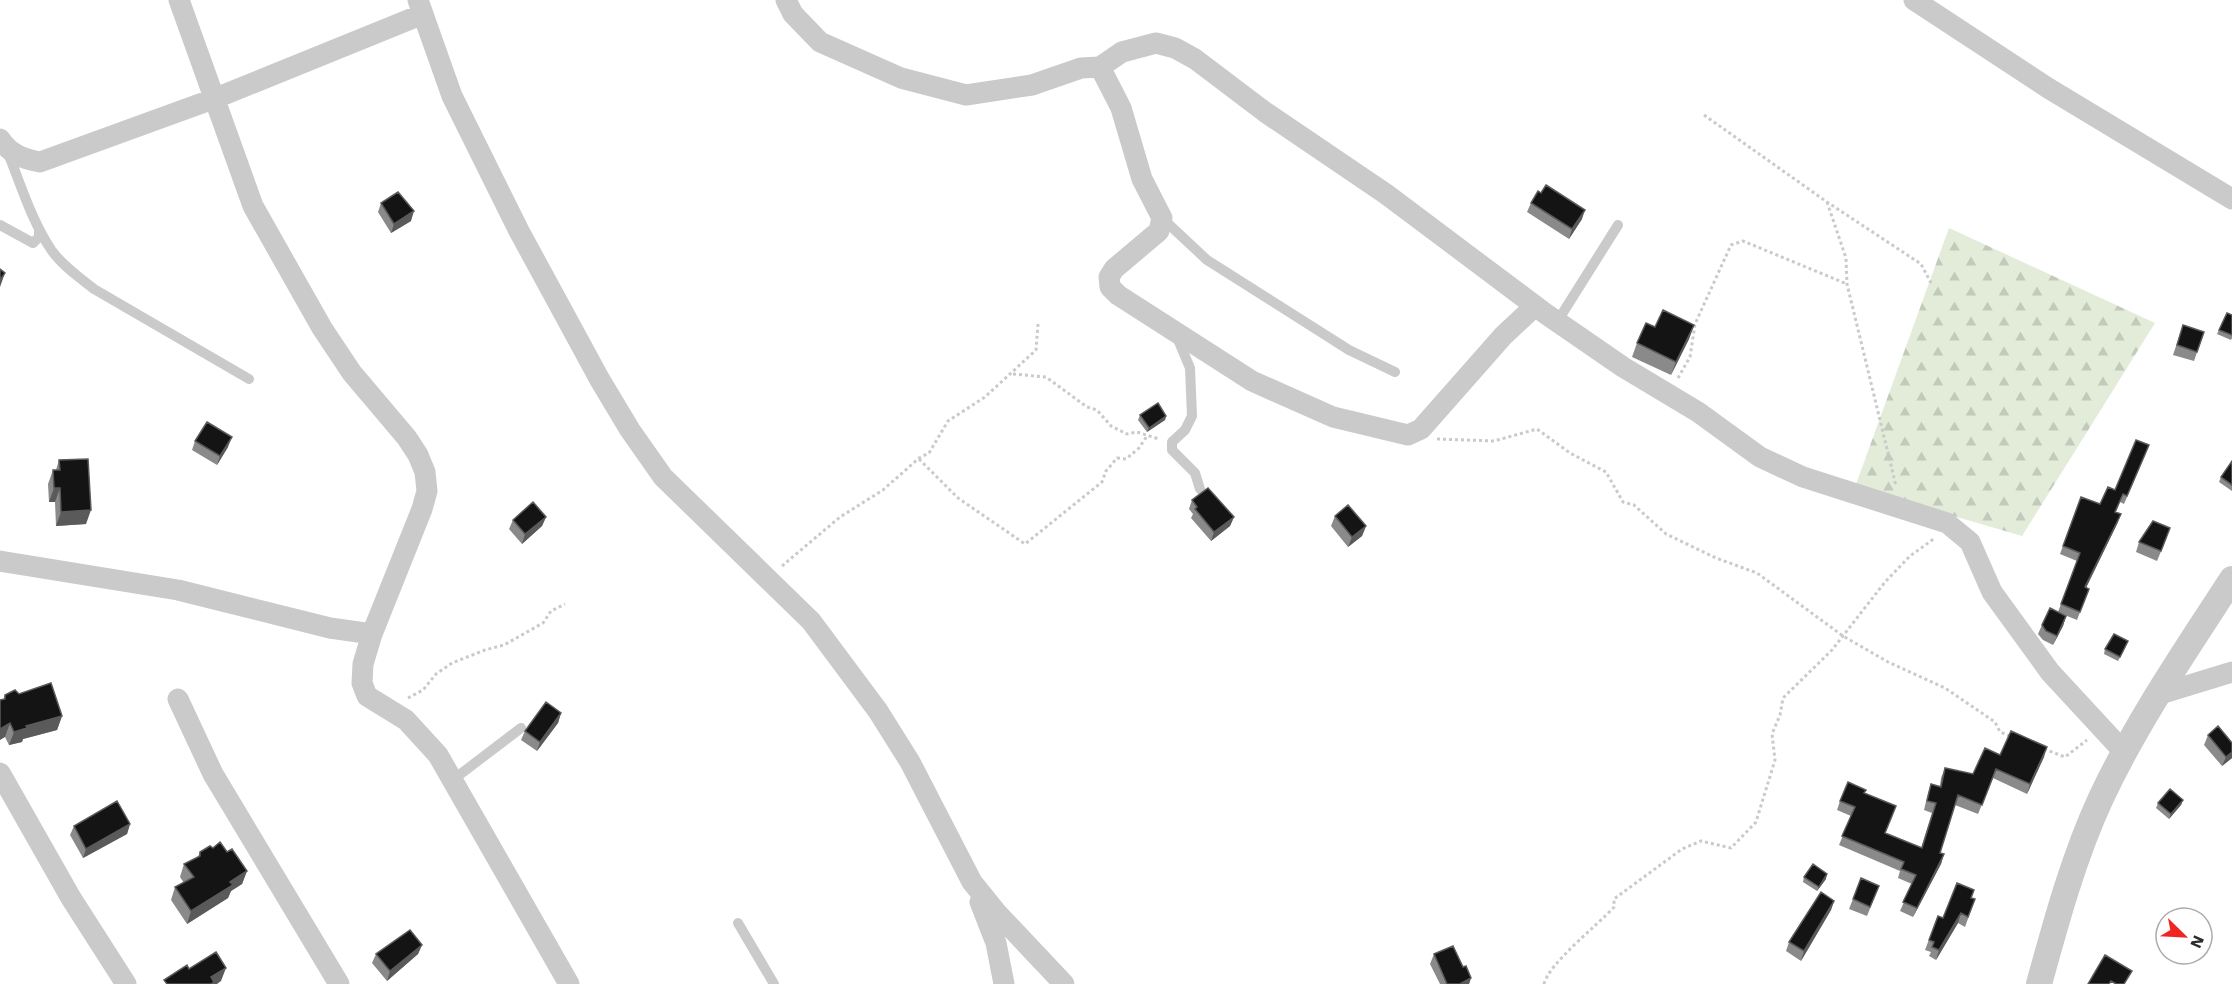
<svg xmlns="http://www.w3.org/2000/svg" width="2232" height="984" font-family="'Work Sans',sans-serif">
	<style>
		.forest { fill: url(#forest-firs) }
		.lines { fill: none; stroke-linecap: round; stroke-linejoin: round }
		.path { stroke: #cacaca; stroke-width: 3; stroke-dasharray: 3 3; stroke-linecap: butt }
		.service { stroke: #cacaca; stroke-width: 10 }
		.minor { stroke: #cacaca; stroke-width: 21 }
		.tertiary { stroke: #cacaca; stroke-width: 26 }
		.wall { fill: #8a8a8a }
		.shaded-wall { fill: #5a5a5a }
		.building { fill: #141414; stroke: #5a5a5a; stroke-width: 1.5 }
	</style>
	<defs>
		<pattern id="forest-firs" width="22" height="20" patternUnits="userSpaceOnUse" patternTransform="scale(1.5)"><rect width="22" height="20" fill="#e2ecd9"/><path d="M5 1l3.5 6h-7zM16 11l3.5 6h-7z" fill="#c2cbbb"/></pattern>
	</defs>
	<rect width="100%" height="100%" fill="#fff"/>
	<path class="forest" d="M1949 228 2155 323 2022 536 1855 487Z"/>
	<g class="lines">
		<path class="path" d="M1704 115 1827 202 1921 264 1931 283
			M1827 202 1846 258 1847 284 1896 486
			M1013 374 1046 377 1087 407 1097 410 1111 426 1127 434 1137 432 1159 439
			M1678 378 1690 357 1695 324 1731 245 1743 241 1847 284
			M1437 439 1494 441 1537 429 1570 453 1606 472 1623 502 1634 505 1666 534 1716 558 1757 573 1843 636 1888 662 1945 688 1995 722 2000 732 2013 737
			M919 459 958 498 1025 544 1102 482 1106 471 1117 458 1126 459 1139 448 1147 436
			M782 566 840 517 883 490 919 458 929 453 948 421 985 397 1036 350 1038 324
			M408 698 423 690 436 674 452 663 485 650 504 645 543 623 551 611 565 604
			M2044 749 2065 757 2087 740
			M1544 984C1549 963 1598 925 1614 907V899L1682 849 1701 841 1731 848 1756 822 1775 760 1772 734 1780 715 1783 698 1832 650 1885 582 1910 556 1935 538"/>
		<path class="service" d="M8 153C21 185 32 222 52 251 63 266 79 277 94 289L249 379
			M1162 218 1207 260 1349 350 1395 372
			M0 225 33 243 39 237V229
			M1557 322 1618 225
			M1177 337 1190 368 1192 416 1185 430 1172 442V450L1195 473 1200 489
			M454 779 521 728
			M738 923 774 984"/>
		<path class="minor" d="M179 0 253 206 322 328 352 373 407 438 418 455 425 472 427 491 422 509 372 634 363 664 362 683 367 696 406 720 438 755 569 984
			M418 0 452 96 519 231 600 380 630 430 663 477 811 621 878 711 910 762 972 882 997 913 1064 984
			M786 0 793 14 820 42 901 78 966 95 1032 85 1081 68 1100 67 1122 52 1156 43 1175 48 1195 59 1265 112 1386 194 1546 314 1623 367 1698 412 1760 457 1803 477 1947 523 1970 542 1992 592 2050 672 2124 752
			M1914 0 2048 88 2232 199
			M1100 67 1121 108 1142 179 1162 218 1159 231 1114 269 1109 277 1110 287 1118 295 1252 381 1333 417 1408 435 1421 429 1503 336 1535 306
			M0 139C10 154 23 159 40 162L216 98 423 14
			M0 561 178 590 330 628 372 634
			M2157 695 2232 672
			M178 699 213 774 339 984
			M0 773 71 898 126 984
			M980 902 996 943 1004 984"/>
		<path class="tertiary" d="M2039 984C2056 922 2074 856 2101 798 2137 721 2186 650 2232 579"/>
	</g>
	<path class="wall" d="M381 203 411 221 391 233 378 212Z
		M1531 203 1582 219 1569 239 1527 212Z
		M2232 315V338L2231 340 2217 334 2219 330Z
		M1694 325 1689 339 1671 375 1632 357 1637 343 1655 327Z
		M2183 325 2204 332 2194 361 2173 355Z
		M1140 415 1166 416 1165 420 1147 432 1138 420Z
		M195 441 228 447 217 465 192 450Z
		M2146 453 2124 504 2120 502 2116 512 2118 522 2086 588 2089 589 2077 620 2062 614 2066 616 2063 626 2053 645 2043 640 2038 634 2042 625 2058 612 2077 561 2060 554 2081 497 2100 504 2115 490Z
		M59 460 86 524 56 526 55 502H49L48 484 53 470H56Z
		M2232 461V491L2219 482 2221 477Z
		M1192 500 1234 517 1230 526 1211 541 1191 518 1193 514 1189 509Z
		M1335 516 1366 526 1362 536 1348 547 1331 526Z
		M546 517 542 526 522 544 509 529 513 520Z
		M2167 537 2157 561 2136 552 2139 542Z
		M2126 646 2118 661 2104 654 2105 649Z
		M19 694 62 716 57 730 23 739 22 742 9 745 5 737 3 700 5 695Z
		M561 713 558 723 537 751 521 740 525 731Z
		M2208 735 2232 743V758L2222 766 2204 745Z
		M2000 755 2044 757 2027 794 1993 778 1978 814 1955 805 1940 853 1944 854 1941 864 1913 917 1900 911 1912 884 1898 878 1900 871 1839 845 1851 816 1837 810 1840 801 1865 793 1893 815 1885 833 1921 848 1932 813 1924 810 1928 793 1931 784 1940 786 1941 778 1945 768 1973 774Z
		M2183 800 2181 805 2169 819 2156 808 2158 803Z
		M130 824 127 834 83 858 70 835 74 826Z
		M213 848 227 852 247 871 242 884 231 891 228 898 187 924 171 900 175 887 184 883 180 877 184 864 198 857 200 852Z
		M1804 877 1826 879 1817 891 1803 882Z
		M1879 886 1867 916 1849 909 1853 899Z
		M1971 898 1975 899 1965 927 1958 923 1936 960 1929 956 1931 952 1925 950 1938 916 1943 918Z
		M1834 901 1831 910 1801 961 1786 951 1789 942Z
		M422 945 418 954 387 981 372 963 376 954Z
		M1434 954 1463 967 1471 978 1469 984H1440L1430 964Z"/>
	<path class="shaded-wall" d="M1585 210 1582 219 1569 239 1572 229Z
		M414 211 411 221 391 233 394 224Z
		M5 273 0 287V280Z
		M1694 325 1689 339 1671 375 1676 362Z
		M1166 416 1165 420 1147 432 1149 428Z
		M232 437 228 447 217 465 220 456Z
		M54 488H60L55 502H49Z
		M91 510 86 524 56 526 61 512Z
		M2121 514 2118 522 2082 596 2085 587Z
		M546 517 542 526 522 544 525 534Z
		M1234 517 1230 526 1211 541 1214 532Z
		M1366 526 1362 536 1348 547 1352 537Z
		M2066 616 2063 626 2053 645 2057 636Z
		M561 713 558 723 537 751 540 742Z
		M62 716 57 730 23 739 22 742 9 745 14 732 26 726Z
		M10 723 5 737 0 740V729Z
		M2047 747 2044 757 2027 794 2030 784Z
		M2232 752V758L2222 766 2226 757Z
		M2183 800 2181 805 2169 819 2171 814Z
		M130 824 127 834 83 858 86 849Z
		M1944 854 1941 864 1913 917 1917 908Z
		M247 871 242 884 231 891 228 898 187 924 191 911 230 882Z
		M1827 874 1826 879 1817 891 1819 887Z
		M1834 901 1831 910 1801 961 1804 951Z
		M1961 913 1958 923 1936 960 1939 950Z
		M422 945 418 954 387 981 390 971Z
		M226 968 221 981 217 984H209L211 977Z
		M1471 978 1469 984H1460Z"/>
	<path class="building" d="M1546 185 1585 210 1572 229 1531 203 1538 191 1541 193Z
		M398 192 414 211 394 224 381 203Z
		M0 269 5 273 0 280Z
		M1663 310 1694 325 1676 362 1637 343 1646 323 1655 327Z
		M2227 313 2232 315V335L2219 330Z
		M2183 325 2204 332 2197 352 2177 345Z
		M1158 403 1166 416 1149 428 1140 415Z
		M207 422 232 437 220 456 195 441Z
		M2136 440 2149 445 2127 496 2123 494 2115 512 2121 514 2085 587 2089 589 2080 612 2061 604 2080 553 2063 546 2081 497 2100 504 2108 487 2115 490Z
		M88 459 91 510 61 512 60 488H54L53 470H60L59 460Z
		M2232 461V485L2221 477Z
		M1208 488 1234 517 1214 532 1195 509 1197 507 1192 500Z
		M533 502 546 517 525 534 513 520Z
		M1348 505 1366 526 1352 537 1335 516Z
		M2153 521 2170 528 2161 551 2139 542Z
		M2050 608 2066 616 2057 636 2046 631 2042 625Z
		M2114 634 2128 641 2120 657 2105 649Z
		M51 683 62 716 26 726 27 728 14 732 10 723 0 729V700L5 699V695L15 690 19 694Z
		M546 702 561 713 540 742 525 731Z
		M2218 726 2232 743V752L2226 757 2208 735Z
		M2011 731 2047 747 2030 784 1996 769 1982 805 1958 795 1940 853 1944 854 1917 908 1903 902 1916 875 1901 869 1904 862 1842 836 1855 807 1840 801 1848 782 1866 790 1864 793 1896 806 1885 833 1922 848 1936 803 1927 801 1931 784 1941 787 1945 768 1973 774 1985 748 2000 755Z
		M2170 789 2183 800 2171 814 2158 803Z
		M117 801 130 824 86 849 74 826Z
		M220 842 227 852 232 849 247 871 230 882 233 885 191 911 175 887 194 877 184 864 200 856V852L210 846 213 848Z
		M1813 864 1827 874 1819 887 1804 877Z
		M1861 878 1879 886 1870 907 1853 899Z
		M1957 883 1974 890 1971 898 1975 899 1968 917 1961 913 1939 950 1932 947 1934 942 1929 940 1938 916 1943 918Z
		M1821 892 1834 901 1804 951 1789 942Z
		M410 930 422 945 390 971 376 954Z
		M1453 946 1463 967 1466 966 1471 978 1460 984H1447L1434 954Z
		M216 952 226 968 211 977 214 982 211 984H167L164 980 187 965 189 969Z
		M2105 955 2132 971 2124 984H2116L2111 981 2109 984H2088Z"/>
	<g transform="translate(2184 936) rotate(114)"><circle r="28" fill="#ffffff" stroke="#ababab" stroke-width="1.5"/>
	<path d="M0-4.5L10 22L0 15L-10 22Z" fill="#f02523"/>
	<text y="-9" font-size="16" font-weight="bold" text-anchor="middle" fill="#2d2d2d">N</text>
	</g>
</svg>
